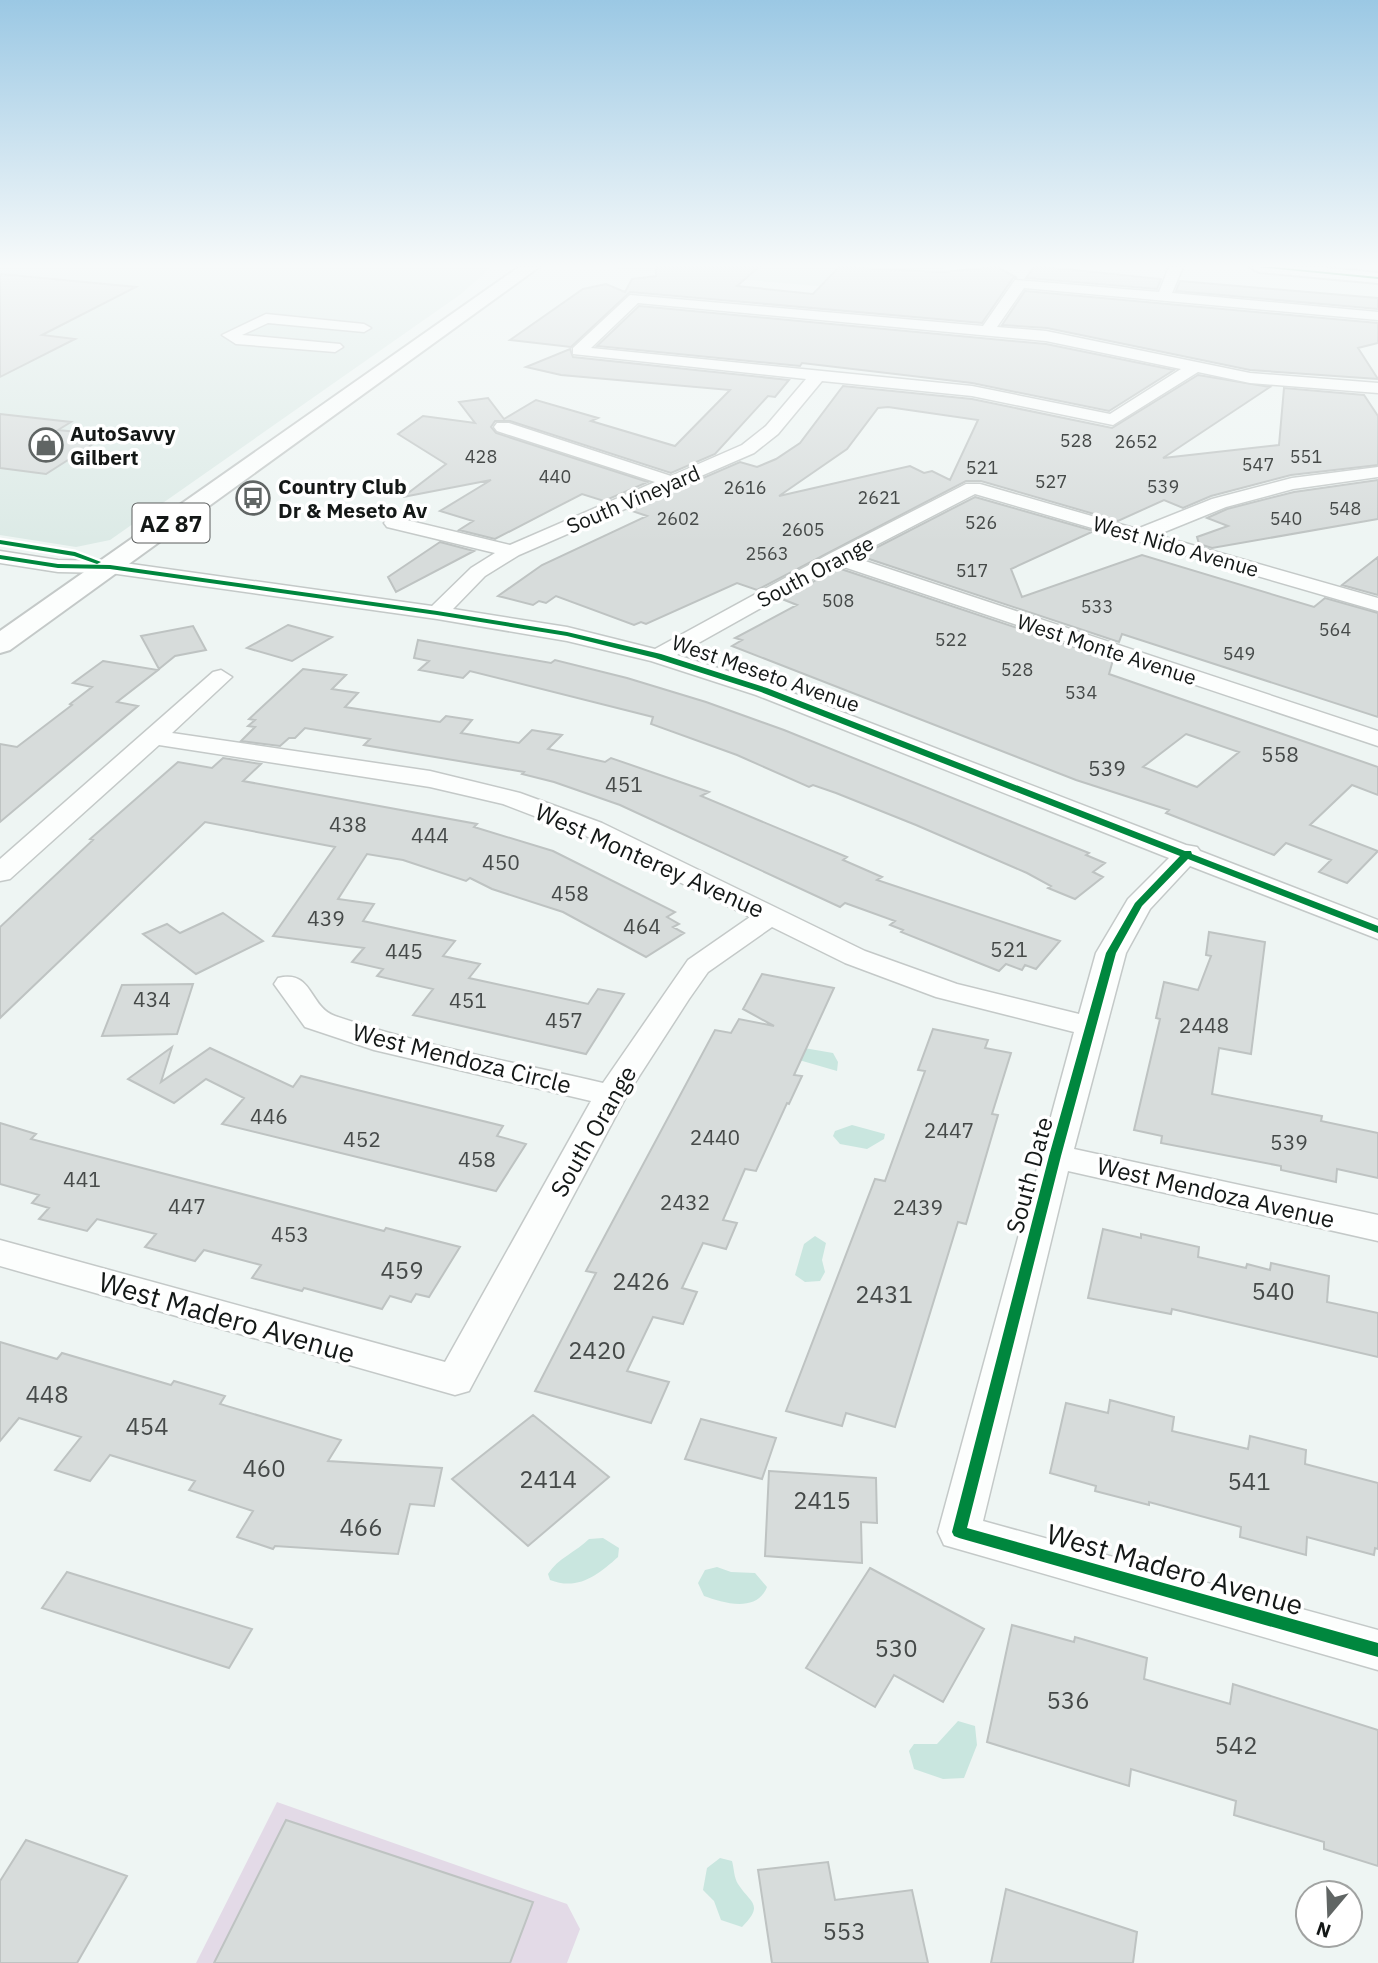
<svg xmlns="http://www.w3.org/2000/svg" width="1378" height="1963" font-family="'IBM Plex Sans',sans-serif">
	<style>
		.built { fill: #dceae6 }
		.green { fill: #e3dae7 }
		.water { fill: #c9e6df }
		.building { fill: #d7dcdb; stroke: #bec3c2; stroke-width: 2; fill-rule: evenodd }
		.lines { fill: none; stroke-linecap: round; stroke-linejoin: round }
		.minor-casing { stroke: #c4c9c8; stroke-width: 3 }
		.major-casing { stroke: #c4c9c8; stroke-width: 4 }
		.minor { fill: #fcfefd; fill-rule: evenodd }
		.major { fill: #fcfefd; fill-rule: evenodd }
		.cycleway-casing { stroke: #fff; stroke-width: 5 }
		.cycleway { fill: #00873e; fill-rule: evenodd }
		.labels { text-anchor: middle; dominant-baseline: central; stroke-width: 7; stroke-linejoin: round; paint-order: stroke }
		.far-number-label { font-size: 18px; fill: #464a49 }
		.far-poi-label { font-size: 21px; font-weight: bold; fill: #141817; stroke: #fff; text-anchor: start }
		.far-street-label { font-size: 21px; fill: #141817; stroke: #fff }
		.number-label { font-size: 21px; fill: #464a49 }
		.shield { fill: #fff; stroke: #5a5d5d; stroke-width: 2 }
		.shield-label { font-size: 23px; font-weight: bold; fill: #141817 }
		.street-label { font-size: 24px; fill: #141817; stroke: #fff }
		.near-number-label { font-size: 24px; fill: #464a49 }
		.near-street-label { font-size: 28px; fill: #141817; stroke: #fff }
	</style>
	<rect width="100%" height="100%" fill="#eef5f3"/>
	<path class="built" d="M0 267H492L461 294 110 540 76 547 0 535Z
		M600 267H945L920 295Z"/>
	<path class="green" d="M277 1802 567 1904 580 1929 567 1963H510L286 1820 214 1963H196Z"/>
	<path class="water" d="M804 1048 833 1053 838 1062 837 1071 799 1060Z
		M852 1125 885 1134 884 1139 867 1149 840 1144 833 1136 835 1131Z
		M815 1236 826 1243 822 1260 825 1272 820 1281 805 1282 795 1275 804 1244Z
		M603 1538 619 1548 618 1557C598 1575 578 1591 550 1580L548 1574C558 1558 576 1552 589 1539Z
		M717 1567 731 1572 755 1573 767 1587C757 1613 723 1603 704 1596L698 1583 705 1570Z
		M958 1721 975 1726 977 1745 964 1778 943 1779 914 1769 909 1751 914 1744H937Z
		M720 1858 732 1861C734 1868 734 1878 738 1884 750 1903 765 1904 742 1927L721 1920 714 1901 703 1890 707 1868Z"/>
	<path class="building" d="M656 267H759L737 286 813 294 839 267 942 272 997 267 1017 278H1013L982 323 630 292 571 347 510 340 583 289 606 284 625 292 632 279 656 276Z
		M1034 267 1065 269 1161 279 1157 289 1026 278Z
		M0 274 136 287 42 335 75 339 0 377Z
		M1180 281 1378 298V309L1176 291Z
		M1025 291 1378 323V343L1358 348 1378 379 1250 370 1047 328 1002 325Z
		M639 306 1046 344 1174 370 1109 411 972 383 802 363 800 366 597 346Z
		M570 349 573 357 789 380 775 397 768 396 715 454 671 473 510 421H495L491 427 496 433 648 482 604 501 582 494 495 539 459 530 473 521 440 511 491 480 403 497 446 464 398 434 423 416 475 423 459 402 488 398 504 419 536 400 598 418 591 421 675 446 730 390 561 375 526 367Z
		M1198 375 1270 387 1163 458 1279 445 1284 388 1364 395 1378 416V465L1291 475 1211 496 1183 508 1164 500 1118 521 981 481H966L757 590 737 583 646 624 641 622 634 625 556 596 546 603 539 601 533 605 498 596 542 565 647 516 629 510 740 462 757 467 776 459 800 443 843 386 972 399 1112 428ZM888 407 978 420 950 480 932 471 924 473 910 466 779 496 847 449 878 408Z
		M0 414 71 422 58 430 107 435 46 474 0 468Z
		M1378 480V519L1212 548 1199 544 1197 537 1228 526 1207 518 1227 509 1294 492Z
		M975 497 1094 531 1011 569 1022 597 1142 555 1314 607 1325 598 1378 613V717L1122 634 1119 642 860 556Z
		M440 542 474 551 396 592 388 577Z
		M1378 557V595L1342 585Z
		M838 568 1113 660 1109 674 1378 767V795L1352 785 1310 825 1378 851 1347 883 1319 872 1331 860 1286 843 1274 855 1166 813 1169 810 1076 780 732 646 742 640 735 638 797 605 782 599ZM1186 734 1239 752 1197 787 1143 767Z
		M288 625 332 637 292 661 247 648Z
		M193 626 206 650 175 656 159 669 141 636Z
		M418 640 551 663 555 660 627 678 706 702 784 730 1089 853 1086 855 1105 863 1093 872 1103 877 1075 899 1048 888 1051 886 1027 873 916 825 836 793 813 785 809 787 737 755 651 724 653 717 470 671 463 678 419 670 429 661 414 658Z
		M103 661 158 670 117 702 138 706 0 822V744L17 747 72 705 70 704 92 687 73 683Z
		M303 669 346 675 332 689 358 693 345 707 440 722 446 716 472 720 461 733 519 743 532 730 562 735 548 749 605 762 611 758 709 792 701 796 847 857 843 860 882 877 877 880 1060 941 1036 969 1025 965 1022 970 1006 964 999 971 901 932 903 930 890 925 895 921 845 903 840 907 620 805 554 782 522 774 524 772 364 745 370 739 305 728 295 738H289L280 746 241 741 255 727 248 726 255 720 249 719Z
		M223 758 261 764 243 781 477 824 474 827 553 851 675 912 667 917 679 924 673 927 684 933 646 957 563 912 492 889 470 878 466 881 403 860 367 854 338 899 374 904 363 921 455 941 443 956 480 964 469 978 588 1004 598 989 624 994 586 1054 413 1015 433 989 377 976 383 969 352 962 364 948 273 936 335 847 205 822 0 1018V927L93 840 90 839 178 762 212 768Z
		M223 913 263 941 196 974 143 934 167 924 180 933Z
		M1209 932 1265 942 1251 1054 1219 1048 1212 1094 1322 1116 1321 1121 1378 1133V1178L1337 1169 1336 1182 1281 1170V1166L1161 1143 1162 1136 1134 1130 1160 1019 1156 1018 1164 982 1198 990 1211 956 1206 955Z
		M762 974 834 988 794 1075 802 1076 789 1104 787 1103 756 1171 745 1169 723 1220 737 1223 726 1249 703 1243 682 1288 697 1292 683 1324 653 1317 627 1371 669 1382 651 1423 535 1391 596 1273 586 1271 715 1030 731 1033 739 1019 774 1026 743 1009Z
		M193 984 177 1034 102 1036 122 985Z
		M933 1029 988 1040 985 1048 1011 1053 992 1114 998 1115 966 1224 958 1222 895 1427 846 1413 842 1426 786 1411 875 1179 885 1181 925 1071 918 1070Z
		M172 1047 161 1082 210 1048 293 1087 301 1076 341 1086 503 1126 497 1136 526 1144 496 1191 222 1124 244 1098 206 1079 174 1103 128 1079Z
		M0 1123 36 1134 31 1139 384 1231 386 1228 460 1247 429 1297 416 1294 411 1302 390 1296 382 1309 304 1288 302 1291 252 1278 261 1265 204 1250 195 1261 145 1247 156 1234 97 1219 87 1231 39 1219 49 1208 32 1203 39 1195 0 1184Z
		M1103 1229 1141 1238V1234L1199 1247 1198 1257 1246 1268 1247 1264 1270 1270 1271 1263 1329 1276 1327 1302 1378 1313V1357L1172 1309 1171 1314 1088 1298Z
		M0 1342 57 1359 62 1353 171 1385 174 1381 225 1396 220 1404 341 1440 328 1461 442 1468 434 1506 410 1504 398 1554 275 1546 273 1549 237 1537 253 1511 189 1490 195 1481 110 1455 90 1481 55 1470 81 1437 19 1418 0 1441Z
		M1110 1400 1174 1417 1172 1431 1248 1449 1250 1436 1306 1450 1305 1464 1378 1483V1549L1375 1548 1374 1555 1307 1537 1306 1555 1240 1537 1241 1527 1149 1502V1505L1095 1491 1096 1486 1050 1473 1066 1403 1108 1413Z
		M533 1415 609 1477 528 1546 452 1479Z
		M701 1419 776 1438 762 1479 685 1459Z
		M769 1471 876 1478 877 1523 861 1522 862 1563 765 1556Z
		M870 1568 984 1629 943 1702 894 1675 875 1707 806 1668Z
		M67 1572 252 1629 229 1668 42 1608Z
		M1012 1625 1074 1642 1075 1637 1147 1658 1144 1679 1230 1704 1233 1684 1378 1730V1866L1324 1849V1842L1234 1815 1236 1801 1131 1769 1129 1786 987 1742Z
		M286 1820 533 1902 510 1963H214Z
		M26 1840 127 1876 77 1963H0V1881Z
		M828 1862 835 1900 912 1890 928 1963H772L758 1870Z
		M1006 1889 1137 1932 1133 1963H991Z"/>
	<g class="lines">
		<defs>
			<path id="minor" d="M1169 267H1183L1172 293 1378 312V320L1024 288 997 327 1046 331 1250 373 1378 383V393L1250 383 1198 372 1113 425 972 396 822 381 778 434 754 453 519 555 485 576 453 609 567 627 655 649 829 554 966 484H980L1137 529 1212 499 1292 478 1378 467V477L1293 489 1226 507 1157 535 1378 598V611L975 494 853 557 1378 731V746L838 565 677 655 772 685 1186 845 1197 847 1200 851 1378 920V939L1190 866 1150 909 1126 953 1074 1149 1378 1215V1241L1068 1171 983 1521 1378 1630V1670L944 1545 938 1532 1074 1032 936 997 845 963 772 927 708 972 689 999 627 1095 469 1391 455 1395 0 1266V1240L445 1362 591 1101 374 1050 305 1027 274 984 278 978C313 969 309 1007 335 1016 422 1046 514 1062 603 1083L688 960 750 917 584 835 503 804 430 787 159 745 10 879 0 881V859L213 672 221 670 232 677 172 733 430 771 520 793 602 823 865 951 957 984 1079 1014 1096 953 1128 899 1169 858 756 695 651 661 567 641 437 619 110 573 58 572 0 563V551L58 560 110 561 432 606 471 568 495 553 387 527 384 523 387 519 394 517 510 545 655 482 497 431 494 427 497 423H509L671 476 742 445 766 426 806 379 573 354V348L630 295 983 326 1015 280 1159 292ZM638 303 1046 341 1181 369 1110 414 972 386 591 348Z
				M266 314 364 324 371 328 364 332 268 323 242 335 340 344 343 347 335 352 236 344 222 335Z"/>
			<path id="major" d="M519 267H539L10 650 0 653V631Z
				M1250 267H1316L1378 273V283L1259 272Z"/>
		</defs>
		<use href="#minor" class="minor-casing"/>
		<use href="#major" class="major-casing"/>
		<use href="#minor" class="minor"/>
		<use href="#major" class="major"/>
		<defs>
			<path id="cycleway" d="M1257 267H1274L1378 277V279Z
				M0 540 75 552 101 562 97 564 74 556 0 544Z
				M0 555 58 564 110 565 437 611 567 632 661 654 767 688 1185 851H1191L1192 854 1378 926V933L1188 859 1142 906 1116 953 1061 1156 967 1528 1378 1643V1657L959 1538 954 1536 952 1532 1049 1156 1106 953 1135 903 1180 856 761 692 655 658 567 636 437 615 110 569 58 568 0 559Z"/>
		</defs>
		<use href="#cycleway" class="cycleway-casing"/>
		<use href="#cycleway" class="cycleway"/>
	</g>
	<linearGradient id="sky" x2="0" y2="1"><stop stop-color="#9bc8e4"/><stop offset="0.49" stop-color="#f7fafa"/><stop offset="1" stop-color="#f7fafa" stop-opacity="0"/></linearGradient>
	<rect width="1378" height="542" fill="url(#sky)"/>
	<defs>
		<symbol id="shop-ring" viewBox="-11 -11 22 22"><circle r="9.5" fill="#fff" stroke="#606564" stroke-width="1.5"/><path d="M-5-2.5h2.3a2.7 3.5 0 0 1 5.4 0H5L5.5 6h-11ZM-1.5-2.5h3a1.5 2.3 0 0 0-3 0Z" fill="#606564"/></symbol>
		<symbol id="bus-ring" viewBox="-11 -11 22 22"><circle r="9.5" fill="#fff" stroke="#606564" stroke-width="1.5"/><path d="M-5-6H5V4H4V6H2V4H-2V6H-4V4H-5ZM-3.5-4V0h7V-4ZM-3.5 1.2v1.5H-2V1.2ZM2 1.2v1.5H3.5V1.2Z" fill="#606564"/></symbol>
	</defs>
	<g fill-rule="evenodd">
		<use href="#shop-ring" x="27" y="426" width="38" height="38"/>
		<use href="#bus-ring" x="234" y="479" width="38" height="38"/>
	</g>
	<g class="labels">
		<g class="far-number-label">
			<text x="1076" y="440">528</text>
			<text x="1136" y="441">2652</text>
			<text x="481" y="456">428</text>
			<text x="1306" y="456">551</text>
			<text x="1258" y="464">547</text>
			<text x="982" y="467">521</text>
			<text x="555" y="476">440</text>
			<text x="1051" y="481">527</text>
			<text x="1163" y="486">539</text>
			<text x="745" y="487">2616</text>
			<text x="879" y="497">2621</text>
			<text x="1345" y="508">548</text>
			<text x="678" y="518">2602</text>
			<text x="1286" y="518">540</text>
			<text x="981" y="522">526</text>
			<text x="803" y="529">2605</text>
			<text x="767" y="553">2563</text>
			<text x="972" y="570">517</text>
			<text x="838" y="600">508</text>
			<text x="1097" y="606">533</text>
			<text x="1335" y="629">564</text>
			<text x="951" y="639">522</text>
			<text x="1239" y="653">549</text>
			<text x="1017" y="669">528</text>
			<text x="1081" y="692">534</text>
		</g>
		<g class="far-poi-label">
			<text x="70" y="433">AutoSavvy<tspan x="70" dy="24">Gilbert</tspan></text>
			<text x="278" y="486">Country Club<tspan x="278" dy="24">Dr &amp; Meseto Av</tspan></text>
		</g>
		<g class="far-street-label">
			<text transform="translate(633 499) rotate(-23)">South Vineyard</text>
			<text transform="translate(1176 546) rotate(16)">West Nido Avenue</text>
			<text transform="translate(815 571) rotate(-28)">South Orange</text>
			<text transform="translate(1107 649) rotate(18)">West Monte Avenue</text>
			<text transform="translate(766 673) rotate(19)">West Meseto Avenue</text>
		</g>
		<g class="number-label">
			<text x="1280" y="754">558</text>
			<text x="1107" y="768">539</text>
			<text x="624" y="784">451</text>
			<text x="348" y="824">438</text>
			<text x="430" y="835">444</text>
			<text x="501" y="862">450</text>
			<text x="570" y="893">458</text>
			<text x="326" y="918">439</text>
			<text x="642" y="926">464</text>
			<text x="1009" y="949">521</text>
			<text x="404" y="951">445</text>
			<text x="152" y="999">434</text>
			<text x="468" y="1000">451</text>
			<text x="564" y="1020">457</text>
			<text x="1204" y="1025">2448</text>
			<text x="269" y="1116">446</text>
			<text x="949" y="1130">2447</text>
			<text x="715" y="1137">2440</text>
			<text x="362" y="1139">452</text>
			<text x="1289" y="1142">539</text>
			<text x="477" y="1159">458</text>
			<text x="82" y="1179">441</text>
			<text x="685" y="1202">2432</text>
			<text x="187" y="1206">447</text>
			<text x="918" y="1207">2439</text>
			<text x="290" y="1234">453</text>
		</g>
		<rect class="shield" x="132.5" y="503.5" width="77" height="39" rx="5"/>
		<g class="shield-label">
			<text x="171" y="523">AZ 87</text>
		</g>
		<g class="street-label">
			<text transform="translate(650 860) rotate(24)">West Monterey Avenue</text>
			<text transform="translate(462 1058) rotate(14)">West Mendoza Circle</text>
			<text transform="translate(593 1131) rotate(-60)">South Orange</text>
			<text transform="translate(1029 1175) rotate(-75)">South Date</text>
			<text transform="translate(1216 1192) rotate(13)">West Mendoza Avenue</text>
		</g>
		<g class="near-number-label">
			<text x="402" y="1270">459</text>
			<text x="641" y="1281">2426</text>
			<text x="1273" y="1291">540</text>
			<text x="884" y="1294">2431</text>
			<text x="597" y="1350">2420</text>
			<text x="47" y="1394">448</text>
			<text x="147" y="1426">454</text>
			<text x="264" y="1468">460</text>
			<text x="548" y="1479">2414</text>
			<text x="1249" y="1481">541</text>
			<text x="822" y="1500">2415</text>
			<text x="361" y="1527">466</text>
			<text x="896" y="1648">530</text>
			<text x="1068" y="1700">536</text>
			<text x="1236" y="1745">542</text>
			<text x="844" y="1931">553</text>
		</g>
		<g class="near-street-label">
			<text transform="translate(227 1317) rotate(16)">West Madero Avenue</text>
			<text transform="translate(1175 1569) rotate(16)">West Madero Avenue</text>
		</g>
	</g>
	<g transform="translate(1329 1914) rotate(199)"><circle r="33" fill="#ffffff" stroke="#a1a3a2" stroke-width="2"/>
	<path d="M0-5L12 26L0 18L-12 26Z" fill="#606564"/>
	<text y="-10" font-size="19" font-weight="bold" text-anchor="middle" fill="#141817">N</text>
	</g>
</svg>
